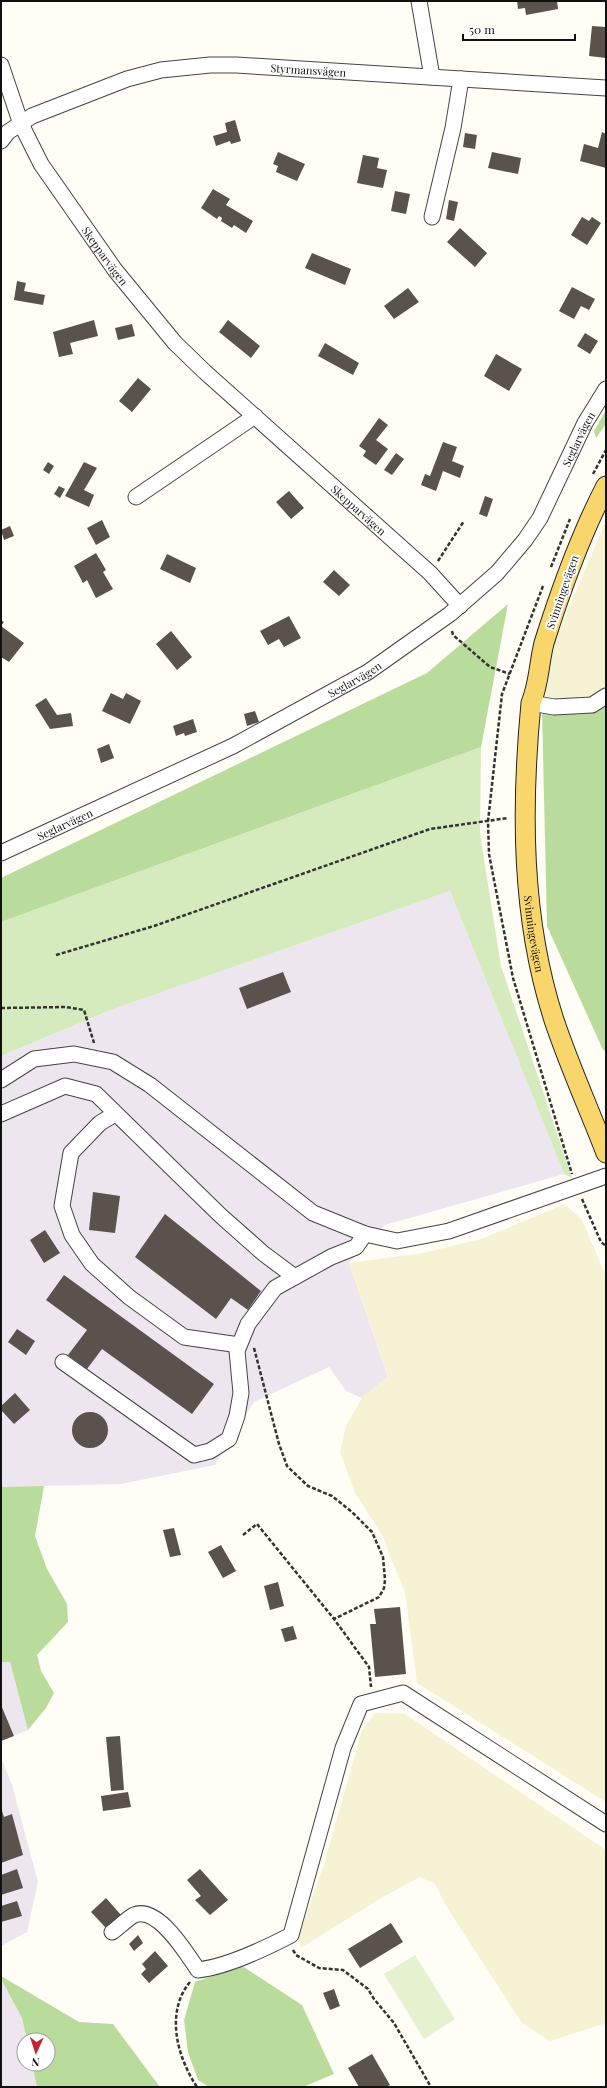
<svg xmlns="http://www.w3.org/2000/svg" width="607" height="2088" font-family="'Playfair Display',serif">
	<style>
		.industrial { fill: #eee6ef }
		.farmland { fill: #f6f3d4 }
		.green { fill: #d5ebbd }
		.forest { fill: #b9dc9c }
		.pitch { fill: #e6f2cf }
		.building { fill: #5a524d }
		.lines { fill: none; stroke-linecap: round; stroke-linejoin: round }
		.minor-casing { stroke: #444; stroke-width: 17 }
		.major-casing { stroke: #222; stroke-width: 21 }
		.path { stroke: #333; stroke-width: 2.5; stroke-dasharray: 4 2; stroke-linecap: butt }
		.minor { stroke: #fff; stroke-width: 15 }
		.major { stroke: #f9d66b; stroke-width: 19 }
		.labels { text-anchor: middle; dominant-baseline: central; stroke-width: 4; stroke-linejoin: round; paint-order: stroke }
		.street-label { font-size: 11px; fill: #111; stroke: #fff }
	</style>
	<rect width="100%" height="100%" fill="#fffdf5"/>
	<path class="industrial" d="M450 891 564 1174 385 1225 349 1263 388 1377 362 1398 346 1391 329 1367 254 1402 215 1465 121 1484 1 1487V1056L111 1010Z
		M1 1662H10L28 1730 1 1741Z
		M1 1758 12 1785 38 1882 27 1932 1 1946Z
		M1 1979 22 2018 27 2040H24V2064H32L37 2087H1Z"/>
	<path class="farmland" d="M606 521V685L600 696 542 710 555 640Z
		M565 1204 582 1220 606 1276V1802L417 1683 405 1593 382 1535 355 1493 340 1452 346 1426 362 1398 388 1376 349 1263 423 1253 481 1239Z
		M375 1713 405 1714 606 1850V2023L550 2041 522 2023 446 1906 435 1884 420 1877 381 1898 301 1948 299 1935 325 1861 362 1730Z"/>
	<path class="green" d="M481 747 480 834 501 966 572 1178 564 1174 450 891 111 1010 1 1056V922Z"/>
	<path class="forest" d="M606 410V424L596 438 594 431Z
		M508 604 481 747 1 922V878L427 673Z
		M606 685V1051L603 1050 547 926 542 710 600 697Z
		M44 1486 35 1536 47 1569 67 1604 68 1622 37 1655 41 1671 54 1693 46 1708 28 1730 10 1662H1V1487Z
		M242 1966 302 2005 334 2074 303 2087H209L198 2080 188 2052 184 2020 195 1982Z
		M1 1976 79 2022 113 2024 160 2087H37L32 2064H48V2040H27L22 2018 1 1979Z"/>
	<path class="pitch" d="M415 1955 455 2019 424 2039 384 1974Z"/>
	<path class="building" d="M517 1H557L558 9 526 15 525 8 518 9Z
		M592 26 606 27V58L589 56Z
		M235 120 241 141 231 144 230 141 216 146 213 136 227 132 225 123Z
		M602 132 606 134V168L580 161 584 144 598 148Z
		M465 133 477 135 475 149 463 147Z
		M278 152 305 164 297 181 276 172 278 166 273 164Z
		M492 152 521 158 518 174 488 168Z
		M363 155 379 158 377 168 387 170 383 188 357 183Z
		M213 189 230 199 226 205 253 221 246 233 234 225 232 228 221 221 222 218 219 216 217 219 201 208Z
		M395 191 410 194 406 214 391 211Z
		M449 200 458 202 454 221 446 219Z
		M582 217 589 221 592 217 601 223 587 245 571 235Z
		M460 228 487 253 475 267 447 242Z
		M312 253 351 269 345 285 305 268Z
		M17 281 26 283 24 291 45 295 43 305 14 300Z
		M572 287 595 299 589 310 581 306 574 319 559 311Z
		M408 288 419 302 394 319 384 306Z
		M94 320 98 336 70 343 73 354 59 357 53 332Z
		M228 320 260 346 251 358 219 332Z
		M132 324 135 336 118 340 115 328Z
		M585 333 598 341 590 354 577 346Z
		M325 343 359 363 353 375 318 356Z
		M496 354 522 369 509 391 484 376Z
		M138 378 151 389 132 412 119 401Z
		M379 418 388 425 376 440 388 449 376 465 363 456 366 451 359 446Z
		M443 442 457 447 452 461 464 466 460 478 443 471 436 491 421 485 425 474 430 476Z
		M396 453 404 459 392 475 384 470Z
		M48 462 54 466 49 474 43 470Z
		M84 462 97 468 84 490 94 495 89 507 65 496Z
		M59 486 65 489 60 498 54 494Z
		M289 491 304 508 291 519 276 502Z
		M485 496 493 499 487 517 479 514Z
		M102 520 110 537 96 545 87 528Z
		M10 526 14 536 4 540 1 530Z
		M96 553 106 570 103 572 113 589 96 598 87 580 83 583 74 566Z
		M167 554 196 568 190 583 160 569Z
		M334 570 350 585 339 596 323 582Z
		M289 616 301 638 284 647 279 639 268 645 260 631Z
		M1 620 4 622 1 626 24 643 9 662 1 657Z
		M171 631 192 657 177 670 156 644Z
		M111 693 123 699 126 693 141 701 130 724 102 711Z
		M46 698 57 715 71 713 73 726 50 729 35 705Z
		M255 711 259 722 247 726 244 714Z
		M193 719 197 732 185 736 184 733 176 736 173 726Z
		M109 744 114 758 101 763 97 749Z
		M283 972 291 992 247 1009 239 988Z
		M93 1192 120 1196 115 1233 89 1230Z
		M165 1214 261 1291 248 1310 231 1298 216 1319 135 1257Z
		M45 1230 60 1253 44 1263 30 1240Z
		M64 1275 214 1384 192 1414 102 1349 87 1369 68 1355 87 1330 46 1300Z
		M17 1329 35 1341 26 1355 8 1342Z
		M15 1393 30 1410 14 1424 1 1410V1406Z
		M72 1430a18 18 0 1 1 36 0a18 18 0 1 1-36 0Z
		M174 1528 181 1555 170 1557 163 1530Z
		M221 1545 236 1571 223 1578 208 1552Z
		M278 1582 284 1606 270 1610 264 1586Z
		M400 1607 406 1674 375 1677 370 1624H376L374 1609Z
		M293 1626 297 1639 285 1642 281 1629Z
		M1 1705 14 1736 1 1741Z
		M120 1736 124 1790 111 1791 106 1737Z
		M128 1792 131 1807 103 1811 101 1796Z
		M1 1808 4 1817 12 1814 23 1855 1 1863Z
		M17 1869 23 1888 1 1895V1875Z
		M200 1869 228 1900 210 1915 195 1900 201 1896 187 1880Z
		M106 1898 121 1915 106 1928 91 1912Z
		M17 1901 22 1916 1 1922V1906Z
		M391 1923 403 1942 360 1968 348 1949Z
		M138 1935 143 1943 134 1951 129 1944Z
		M155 1951 168 1966 149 1983 141 1974 146 1969 142 1964Z
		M334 1989 340 2006 330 2010 323 1993Z
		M372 2054 390 2085 386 2087H359L348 2068Z"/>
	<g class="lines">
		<defs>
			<g id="minor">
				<path d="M419 1 432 77"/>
				<path id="s1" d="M1 65 21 124 41 164 115 270 175 343 205 372 430 573 460 606"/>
				<path id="s2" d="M1 141 8 132 32 116 127 79 161 70 210 65H236L606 88"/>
				<path d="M432 217 453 128 461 79"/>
				<path d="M136 497 255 416"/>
				<path d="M531 703 554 707 592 705 606 696"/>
				<path id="s3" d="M1 853 233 746 368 672 450 614 497 573 525 540 540 518 585 423 606 389"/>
				<path d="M1 1080 34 1059 74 1054 113 1062 150 1085 313 1213 365 1234 397 1241 449 1231 606 1176"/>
				<path d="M1 1114 65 1086 96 1094 221 1216 264 1254 295 1277"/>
				<path d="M115 1114 100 1123 71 1153 62 1206 72 1235 92 1264 129 1297 184 1337 239 1345"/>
				<path d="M63 1362 194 1455 210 1451 229 1439 237 1416 241 1393 237 1351 248 1324 275 1288 331 1257 356 1247 365 1234"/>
				<path d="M112 1932C119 1927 127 1919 134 1915 158 1905 187 1954 198 1970 226 1967 266 1948 291 1935L343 1748 361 1704 403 1693 606 1824"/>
			</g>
			<g id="major">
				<path id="s4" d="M606 486C580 536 561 589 544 643 539 663 539 684 531 703 521 809 521 918 554 1020 569 1065 589 1109 606 1153"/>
			</g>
		</defs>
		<use href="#minor" class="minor-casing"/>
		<use href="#major" class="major-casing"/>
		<path class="path" d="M593 474 606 450
			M438 561 464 521
			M551 567 570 519
			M543 586 502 694 488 821 489 854 513 978 572 1174
			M452 631 453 635 490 667 510 674
			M56 955 154 926 430 829 508 818
			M1 1008 66 1007 84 1010 94 1043
			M582 1199 601 1242 606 1246
			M254 1348 279 1444 287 1466 308 1486 332 1496 352 1512 372 1532 383 1557 385 1580 384 1588 379 1597 334 1619
			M243 1535 257 1524 334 1619 369 1667 371 1687
			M293 1950 296 1955 319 1968 343 1970 368 1989 374 1999 394 2023 431 2087
			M190 1982C165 2012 177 2057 197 2087"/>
		<use href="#minor" class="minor"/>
		<use href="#major" class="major"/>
	</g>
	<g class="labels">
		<g class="street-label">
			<text stroke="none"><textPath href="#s2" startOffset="325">Styrmansvägen</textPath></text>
			<text stroke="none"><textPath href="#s1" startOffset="219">Skepparvägen</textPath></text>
			<text stroke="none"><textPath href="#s3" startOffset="730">Seglarvägen</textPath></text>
			<text stroke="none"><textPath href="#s1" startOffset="579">Skepparvägen</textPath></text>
			<text transform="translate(562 592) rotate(-71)">Svinningevägen</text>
			<text stroke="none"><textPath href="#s3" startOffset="394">Seglarvägen</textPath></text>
			<text stroke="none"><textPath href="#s3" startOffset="70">Seglarvägen</textPath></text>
			<text stroke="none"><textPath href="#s4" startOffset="462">Svinningevägen</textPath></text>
		</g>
	</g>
	<rect width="607" height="2088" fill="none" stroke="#111111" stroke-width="4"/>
	<g transform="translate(36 2052) rotate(183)"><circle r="19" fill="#ffffff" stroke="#a0a0a0"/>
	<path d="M0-3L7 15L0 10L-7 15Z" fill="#c4262e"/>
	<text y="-6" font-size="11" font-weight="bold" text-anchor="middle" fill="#111111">N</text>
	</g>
	<path d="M463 34v6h112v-6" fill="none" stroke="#111111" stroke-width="2"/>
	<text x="469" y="34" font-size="12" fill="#111111" stroke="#ffffff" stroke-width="3" paint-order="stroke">50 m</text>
</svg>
